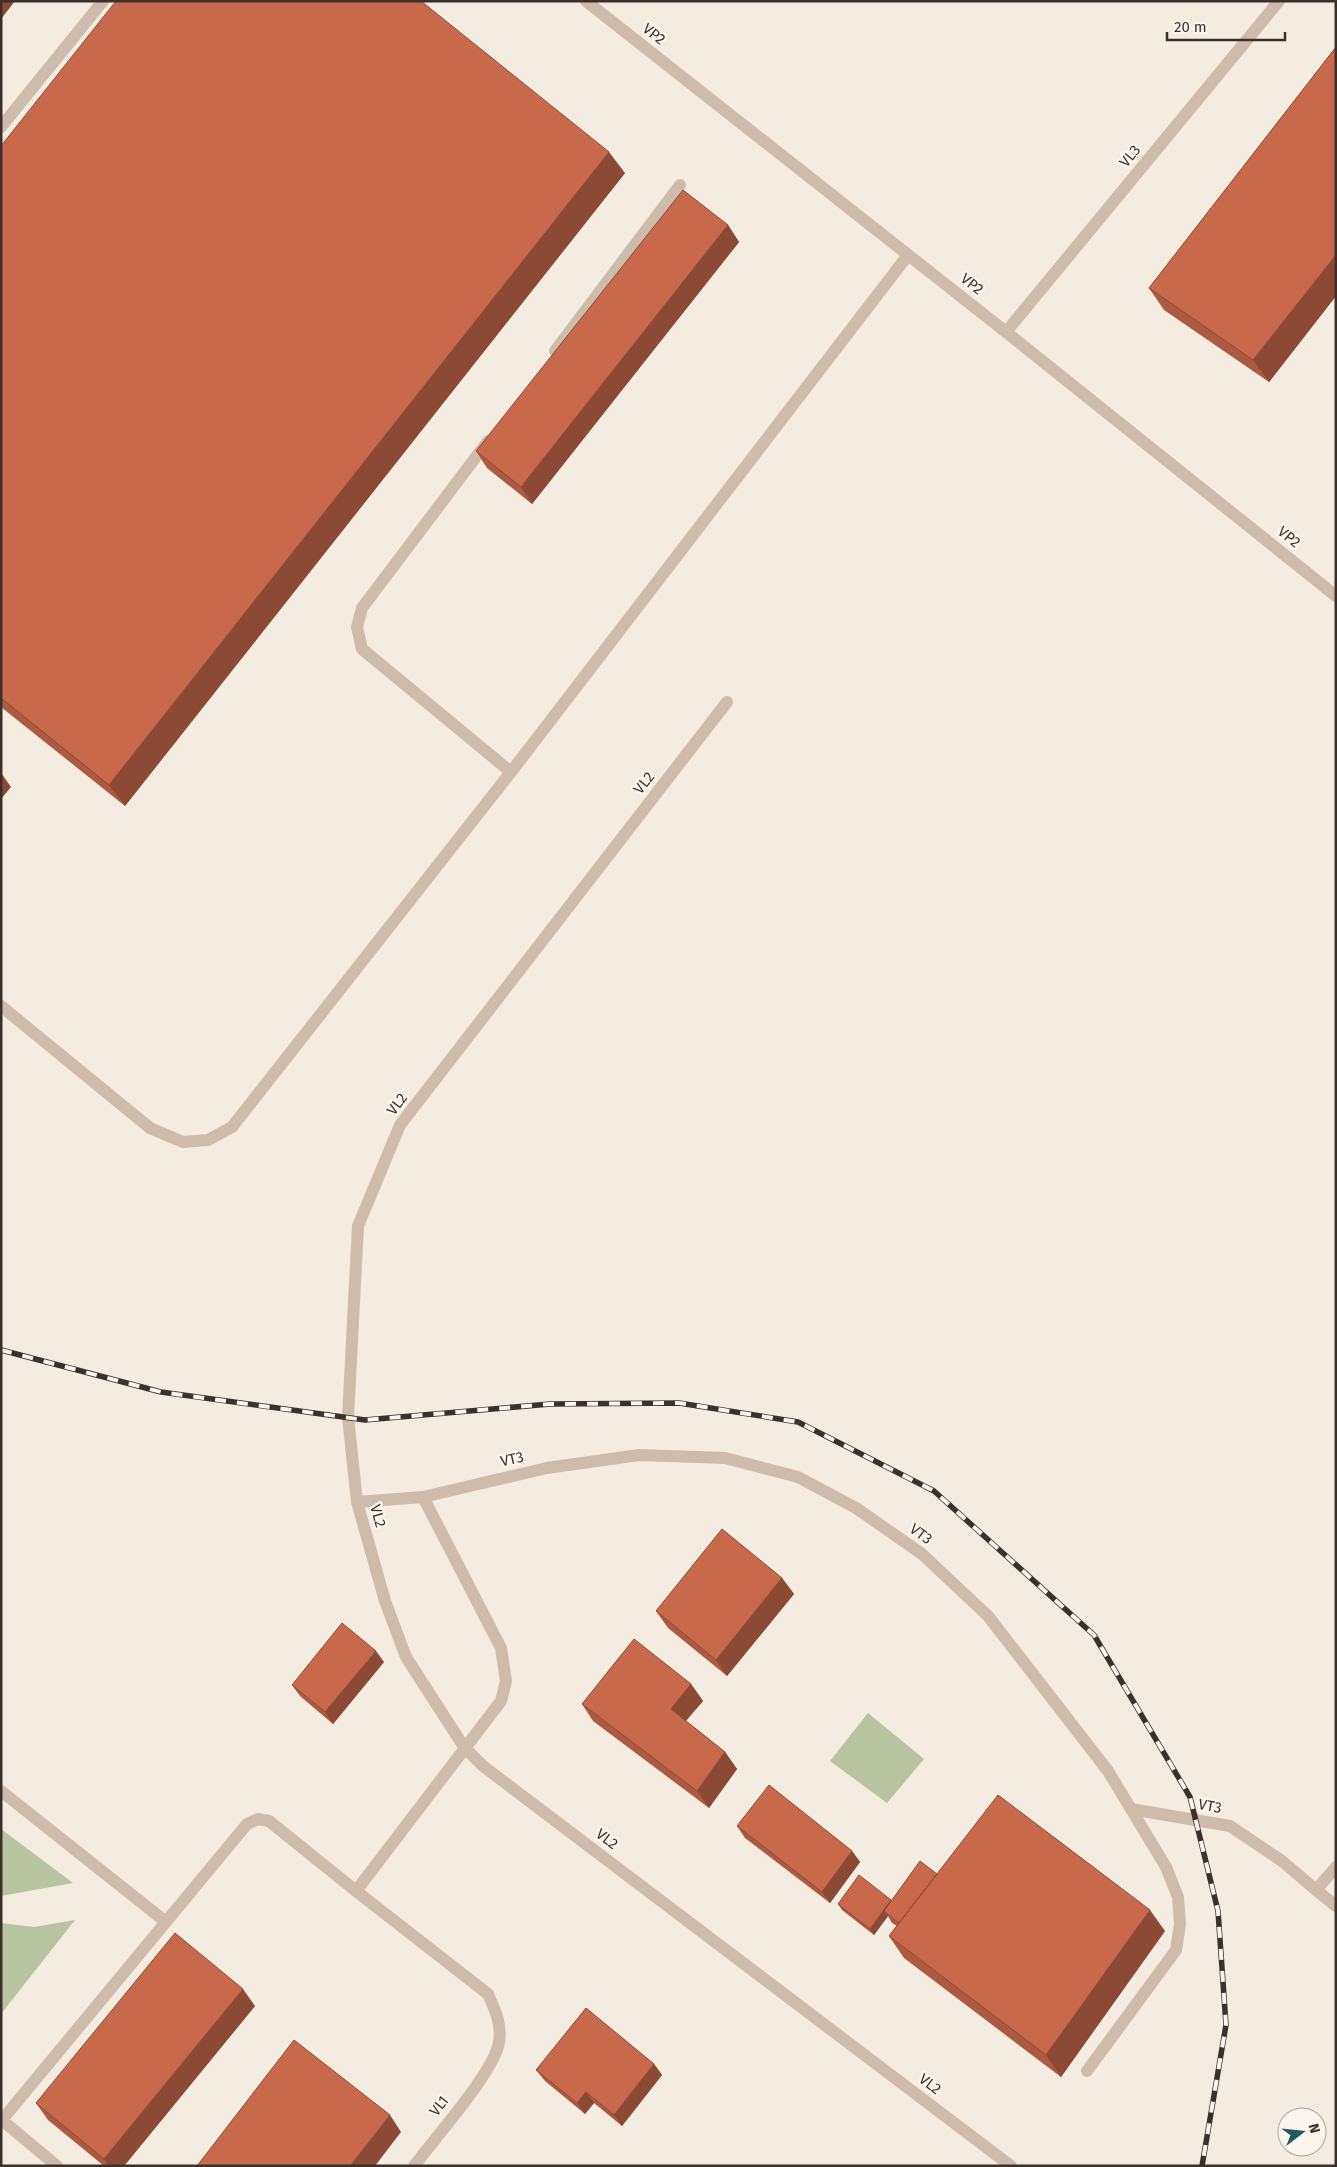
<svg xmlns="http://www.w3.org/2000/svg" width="1337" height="2167" font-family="'Fira Sans',sans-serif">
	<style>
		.green { fill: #b8c4a0 }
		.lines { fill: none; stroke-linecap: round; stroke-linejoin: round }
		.service { stroke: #cdbbac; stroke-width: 12 }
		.rail-casing { stroke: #3b302b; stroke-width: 5.5 }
		.rail { stroke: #fbf5ee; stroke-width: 4; stroke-dasharray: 11; stroke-linecap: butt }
		.wall { fill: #ac5a40 }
		.shaded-wall { fill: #8c4a34 }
		.building { fill: #c8694b; stroke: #8c4a34 }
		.labels { text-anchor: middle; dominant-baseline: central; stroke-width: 5; stroke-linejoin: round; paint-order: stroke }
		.street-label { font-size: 15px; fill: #3b302b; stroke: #fbf5ee }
	</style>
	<rect width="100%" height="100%" fill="#f4ebe1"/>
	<path class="green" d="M868 1713 924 1759 887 1803 830 1761Z
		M1 1829 73 1883 1 1896Z
		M75 1920 1 2014V1923L34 1927Z"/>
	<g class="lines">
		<path class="service" d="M586 1 1006 332 1336 596
			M1 127 103 1
			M1006 332 1279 1
			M555 351 680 185
			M488 441 362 608 357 627 362 649 511 772
			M727 702 400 1125 358 1226 348 1417 357 1502 385 1601 406 1657 464 1747 483 1766 1011 2166
			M1 1006 150 1128 183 1142 208 1140 232 1127 511 772 908 255
			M357 1502 423 1497 547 1468 639 1455 725 1458 798 1477 856 1508 922 1554 988 1616 1108 1771 1166 1867 1178 1897 1180 1924 1176 1950 1087 2071
			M1 1791 166 1922
			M1131 1809 1230 1826 1282 1861 1316 1890 1336 1867
			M1316 1890 1336 1906
			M57 2166 2 2120 247 1824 258 1819 269 1821 356 1891
			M414 2166C434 2139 495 2071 499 2042 502 2024 495 2010 488 1994L356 1891 501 1701 506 1681 501 1648 423 1497"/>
		<defs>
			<path id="rail" d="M1 1350 161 1392 365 1420 550 1404 679 1403 798 1422 934 1491 1094 1635 1190 1797 1218 1911 1226 2025 1202 2166"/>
		</defs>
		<use href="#rail" class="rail-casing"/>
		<use href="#rail" class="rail"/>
	</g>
	<path class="wall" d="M1336 47V296L1269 382 1164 310 1149 288Z
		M1 146 625 173 125 806 1 707Z
		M728 225 739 242 532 504 487 468 476 451Z
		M782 1578 794 1594 727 1676 668 1628 656 1611Z
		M384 1662 333 1724 300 1696 292 1685Z
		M691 1684 703 1701 686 1721 725 1752 737 1769 709 1808 593 1721 582 1704Z
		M737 1826 852 1851 860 1862 830 1903 745 1838Z
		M937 1874 1165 1931 1061 2077 904 1958 889 1936 897 1926 892 1923 888 1916 874 1935 842 1910 838 1904 892 1901Z
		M255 2006 124 2166H104L48 2120 36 2103Z
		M654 2064 662 2075 622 2126 594 2103 585 2114 545 2081 536 2070Z"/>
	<path class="shaded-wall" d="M1 1H15L1 19Z
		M609 152 625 173 125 806 109 785Z
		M728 225 739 242 532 504 521 487Z
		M1336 255V296L1269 382 1253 360Z
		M1 773 11 787 1 799Z
		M782 1578 794 1594 727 1676 716 1660Z
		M376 1651 384 1662 333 1724 325 1712Z
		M691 1684 703 1701 682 1725 671 1709Z
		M725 1752 737 1769 709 1808 697 1791Z
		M852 1851 860 1862 830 1903 822 1892Z
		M891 1900 895 1906 884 1911 888 1916 874 1935 870 1929Z
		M1150 1910 1165 1931 1061 2077 1046 2055Z
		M243 1989 255 2006 124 2166H109L104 2159Z
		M654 2064 662 2075 622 2126 614 2115Z
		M586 2092 594 2103 585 2114 577 2103Z
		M390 2115 401 2132 375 2166H350Z"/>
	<path class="building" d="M116 1H421L609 152 109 785 1 698V146Z
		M1336 47V255L1253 360 1149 288Z
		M683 190 728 225 521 487 476 451Z
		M722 1529 782 1578 716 1660 656 1611Z
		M342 1623 376 1651 325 1712 292 1685Z
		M634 1639 691 1684 671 1709 725 1752 697 1791 582 1704Z
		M769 1785 852 1851 822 1892 737 1826Z
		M998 1795 1150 1910 1046 2055 889 1936Z
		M920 1861 937 1874 899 1923 884 1911Z
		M859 1875 891 1900 870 1929 838 1904Z
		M175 1933 243 1989 104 2159 36 2103Z
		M586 2008 654 2064 614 2115 586 2092 577 2103 536 2070Z
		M294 2040 390 2115 350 2166H197Z"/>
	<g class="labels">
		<g class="street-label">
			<text transform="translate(654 34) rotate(38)">VP2</text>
			<text transform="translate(1130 156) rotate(-51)">VL3</text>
			<text transform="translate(972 284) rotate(38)">VP2</text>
			<text transform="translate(1289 537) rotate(39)">VP2</text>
			<text transform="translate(644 783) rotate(-52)">VL2</text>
			<text transform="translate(397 1104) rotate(-54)">VL2</text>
			<text transform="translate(512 1459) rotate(-13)">VT3</text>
			<text transform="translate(378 1516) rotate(74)">VL2</text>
			<text transform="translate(921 1534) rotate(36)">VT3</text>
			<text transform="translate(1210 1806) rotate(11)">VT3</text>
			<text transform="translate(607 1839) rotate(37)">VL2</text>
			<text transform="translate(930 2084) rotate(37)">VL2</text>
			<text transform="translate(439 2106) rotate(-52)">VL1</text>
		</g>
	</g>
	<rect width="1337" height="2167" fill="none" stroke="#3b302b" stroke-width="5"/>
	<g transform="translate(1302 2132) rotate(74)"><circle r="24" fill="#fbf5ee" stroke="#aea6a0"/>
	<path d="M0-4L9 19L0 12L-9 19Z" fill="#1f5a5e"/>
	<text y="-8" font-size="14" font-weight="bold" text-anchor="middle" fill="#3b302b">N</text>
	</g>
	<path d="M1167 32v8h118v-8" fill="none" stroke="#3b302b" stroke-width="2.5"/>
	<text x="1174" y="32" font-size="15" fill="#3b302b" stroke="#fbf5ee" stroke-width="4" paint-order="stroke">20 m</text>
</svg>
